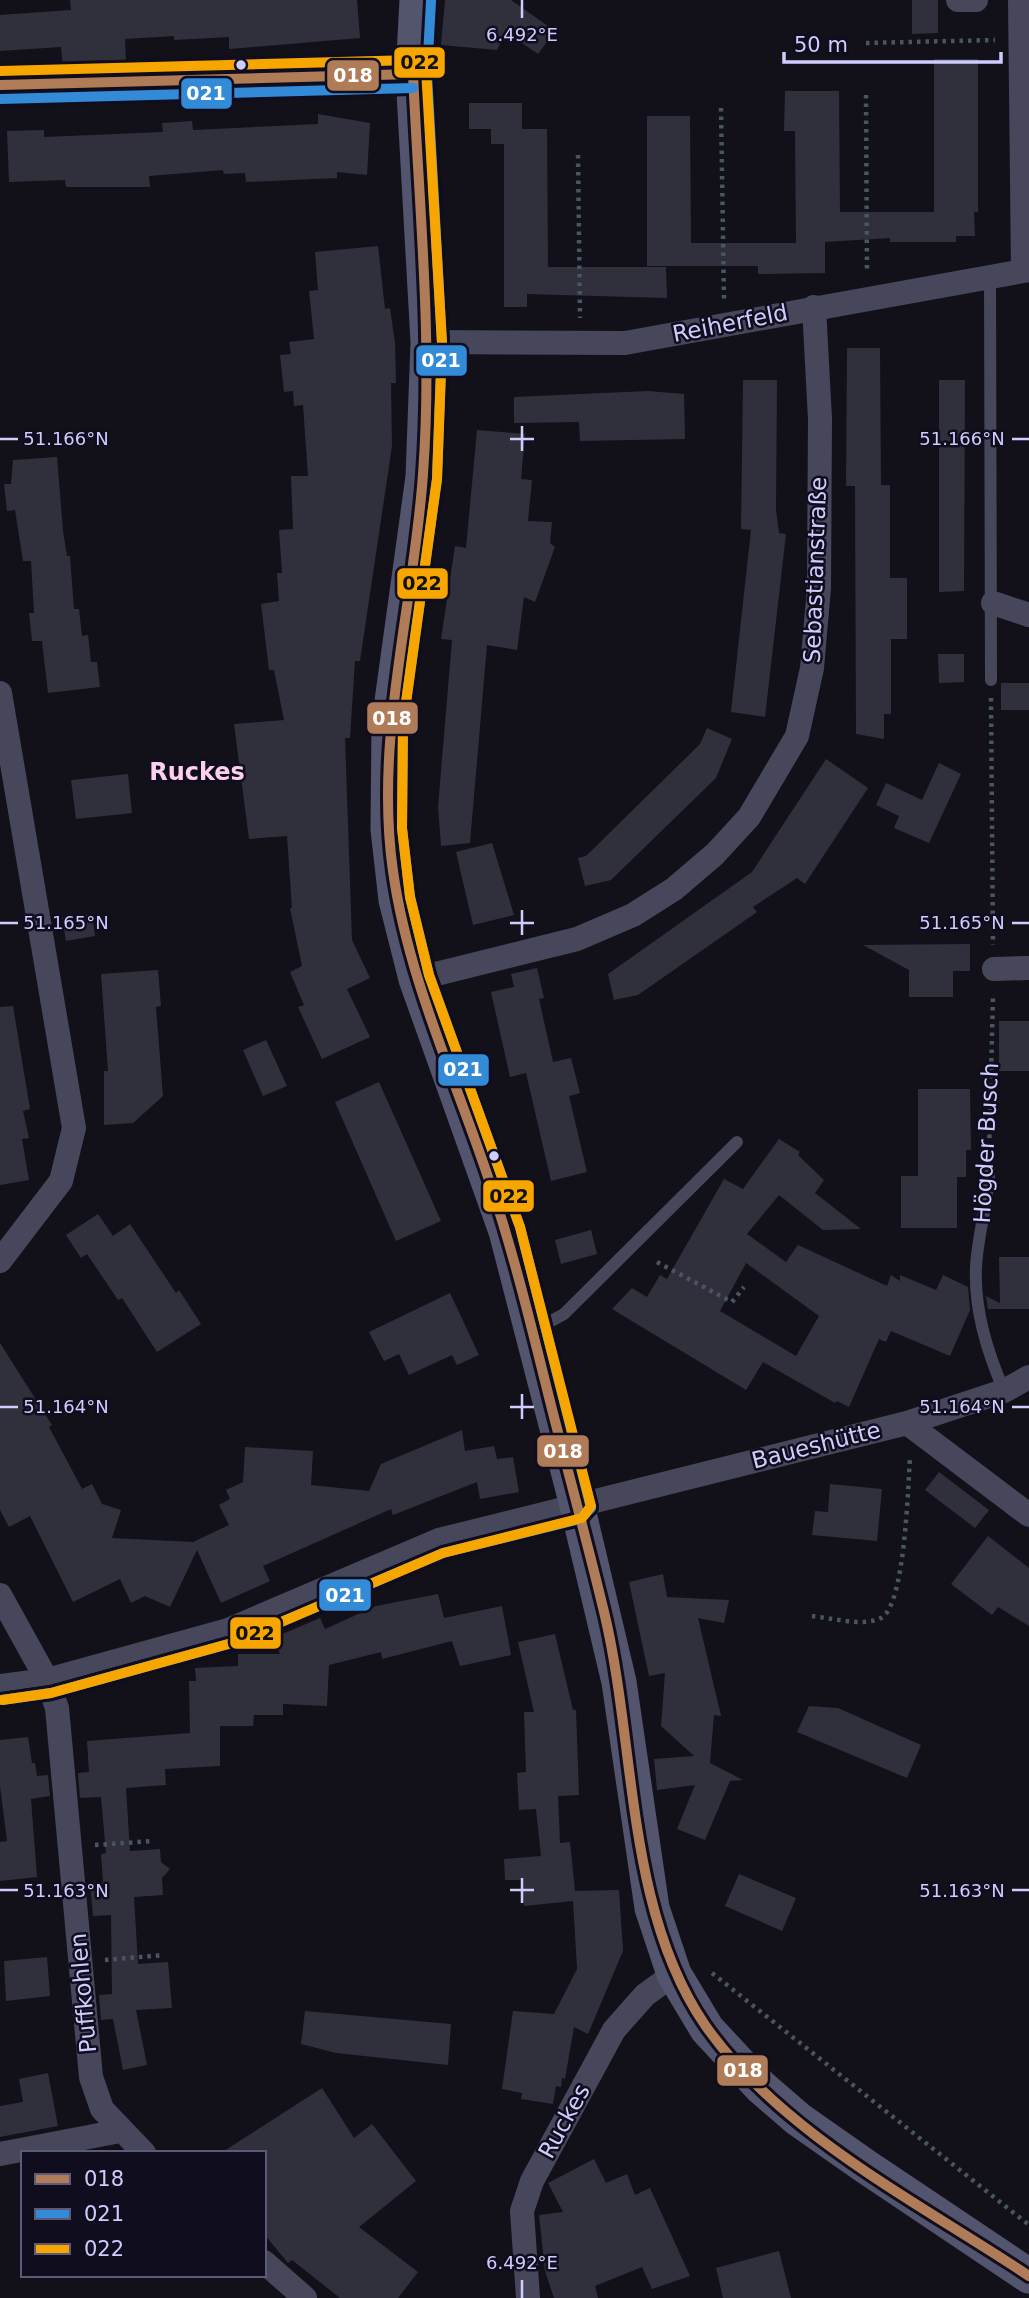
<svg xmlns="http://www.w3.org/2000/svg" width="1029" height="2298" font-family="'DejaVu Sans',sans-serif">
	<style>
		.building { fill: #302f3c; fill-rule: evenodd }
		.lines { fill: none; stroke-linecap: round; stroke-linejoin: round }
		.path { stroke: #485661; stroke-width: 4.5; stroke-dasharray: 3.5 5; stroke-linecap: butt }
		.service { stroke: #46475b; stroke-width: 12 }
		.minor { stroke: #46475b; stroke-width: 24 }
		.secondary { stroke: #53546e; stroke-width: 35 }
		.bus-1-casing { stroke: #0f0d1e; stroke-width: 16 }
		.bus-2-casing { stroke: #0f0d1e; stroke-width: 16 }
		.bus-3-casing { stroke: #0f0d1e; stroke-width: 16 }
		.bus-1 { stroke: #b07c57; stroke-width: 10 }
		.bus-2 { stroke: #338bd7; stroke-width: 10 }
		.bus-3 { stroke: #f7a600; stroke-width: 10 }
		.ticks { fill: none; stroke: #cfcdfd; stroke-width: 2.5 }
		.bus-dot { fill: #cfcdfd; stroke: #0f0d1e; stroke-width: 2.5 }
		.labels { text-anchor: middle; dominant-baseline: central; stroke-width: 5; stroke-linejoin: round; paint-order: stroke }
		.street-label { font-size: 23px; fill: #cfcdfd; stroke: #0f0d1e }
		.neighbourhood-label { font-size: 24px; font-weight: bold; fill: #fdcfef; stroke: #0f0d1e }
		.ticks-label { font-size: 18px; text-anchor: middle; fill: #cfcdfd; stroke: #0f0d1e; stroke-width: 5; stroke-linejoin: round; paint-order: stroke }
		.line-badge { stroke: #0f0d1e; stroke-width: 2.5 }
		.badge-label { font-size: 19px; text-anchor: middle; font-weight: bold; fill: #fff }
		.pale-badge-label { font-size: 19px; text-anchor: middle; font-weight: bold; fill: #111 }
	</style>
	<rect width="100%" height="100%" fill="#12111a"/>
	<path class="building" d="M70 0H357L360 38 229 49V37L174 40V36L125 39 126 64 63 67 61 47 0 51V15L71 10Z
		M445 0H511L555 31 538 54 506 32 497 50 441 45Z
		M912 0H938V33L912 34Z
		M934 59H978V212H974L975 236H956V242H890V238L825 242V273L758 274V266H647V116H690L691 243H796L795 131H784L785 91H839L840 212H934Z
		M469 103H522V129H547L548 267H666L667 298 527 294V307H504V144H491V129H469Z
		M318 114 370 123 367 175 337 172V178L246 182 245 173 224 174 223 170 149 176 150 187H66L65 180 9 182 7 131 44 130V137L163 132 162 123 192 121 193 130 318 124Z
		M378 246 385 309 390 308 395 343 396 383H391L392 446 360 661H355L350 738H345L352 940 370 978 347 989 370 1037 322 1059 298 1007 304 1005 290 972 302 966 290 908H292L287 836 249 839 234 724 284 720 274 670H269L261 604 279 601 277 573H282L279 530 293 529 291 476H308L303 405 294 406 293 391 284 392 280 355 291 354 289 342 314 339 309 291 318 290 315 252Z
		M847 348H880L881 485H890V578H907V639H891V714H884V739L856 734 855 486H846Z
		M743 380H777L776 510 779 533 786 534 765 717 731 712 751 530 741 529Z
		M939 380H965L964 591 939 592Z
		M648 391 684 394 685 439 580 441 579 422 514 423V397Z
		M477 430 525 434 521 479 532 480 528 521 552 522 550 543 555 547 535 602 524 597 517 650 487 645 470 843 441 846 438 807 452 640 441 639 455 546 466 548Z
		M57 457 63 531 67 556H70L74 609H79L82 636 88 635 91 662H97L100 687 48 693 42 641H32L29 613H34L31 561H23L15 510 7 511 4 484H11L13 460Z
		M938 654H964V682L939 683Z
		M1001 683H1029V710H1001Z
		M707 728 732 739 716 778 611 880 585 886 578 858 586 856 700 744Z
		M826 759 868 788 805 884 797 878 753 907 757 912 638 995 614 1000 608 974 752 872Z
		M939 763 961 774 929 843 894 828 899 816 876 805 886 783 922 800Z
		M128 774 132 813 76 819 71 780Z
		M492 843 514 915 473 925 456 852Z
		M92 914 95 936 66 941 62 918Z
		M970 944V971H953V997H909V970L863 945Z
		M537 968 544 998 539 999 553 1062 571 1058 580 1093 569 1096 587 1172 551 1181 526 1073 510 1077 491 992 514 987 511 974Z
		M158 970 161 1006 156 1007 163 1096 133 1123 104 1125V1071H108L101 974Z
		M13 1006 30 1109 23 1111 29 1138 22 1139 29 1180 0 1185V1007Z
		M999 1021H1029V1071H999Z
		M266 1040 287 1086 263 1096 243 1050Z
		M379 1082 441 1221 396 1241 335 1102Z
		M918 1089H970L971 1150H966V1177H957V1228H901V1176H918Z
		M779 1139 800 1152 798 1155 824 1180 815 1193 861 1229 823 1230 779 1195 747 1234 786 1262 798 1245 887 1286 891 1275 900 1281V1275L936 1290 943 1275 968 1287 970 1310 950 1356 891 1331 886 1342 879 1339 849 1407 837 1401 835 1403 763 1362 746 1390 612 1309 632 1288 647 1297 660 1275 667 1279 724 1179 743 1189ZM746 1263 819 1316 796 1356 720 1311Z
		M98 1214 113 1236 130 1224 176 1293 179 1290 201 1324 157 1352 122 1298 118 1300 87 1254 81 1258 66 1235Z
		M591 1230 597 1254 561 1264 555 1240Z
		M999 1257H1029V1309H988L986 1296 1000 1303Z
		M450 1293 479 1355 457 1365 452 1355 409 1375 399 1354 384 1361 369 1332Z
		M0 1343 52 1425 49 1427 82 1489 92 1484 102 1504 121 1510 112 1538 193 1542 229 1525 219 1505 230 1499 226 1490 243 1482 245 1447 313 1451 311 1485 369 1491 381 1464 462 1430 465 1451 494 1446 497 1459 513 1457 519 1492 480 1499 477 1482 393 1515 391 1509 263 1566 270 1581 221 1603 197 1550 170 1607 145 1596 131 1603 120 1579 73 1602 30 1516 9 1527 0 1510Z
		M939 1472 989 1510 975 1528 925 1490Z
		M830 1484 882 1489 877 1541 812 1535 815 1511 828 1512Z
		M988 1536 1029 1568V1626L998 1607 992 1615 951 1584Z
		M663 1574 667 1597 729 1600 724 1623 698 1618 721 1716 714 1715 710 1763 743 1780 730 1781 705 1840 677 1829 695 1785 657 1790 654 1759 694 1756 661 1726 665 1673 649 1676 629 1582Z
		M438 1594 444 1618 502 1606 511 1655 460 1666 452 1641 382 1659 381 1652 329 1665 327 1706 283 1704V1715H254L253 1726H220V1766L165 1769 166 1785 126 1788 130 1851 160 1849 161 1862 170 1869 162 1878 163 1895 134 1897 138 1964 168 1962 172 2008 136 2010 147 2065 123 2070 113 2019 101 2020 99 1995 112 1994 111 1915 93 1916 90 1883 103 1882 101 1854 106 1853 101 1797 80 1798 78 1773 89 1772 87 1741 190 1733 189 1681H196L195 1668 238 1666V1654H280L273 1638 320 1618 325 1629 376 1606Z
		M555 1634 573 1710H576L579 1795 558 1796 560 1843 570 1842 575 1891 619 1890 623 1951 588 2034 574 2027 565 2079 562 2078 561 2087 556 2086 553 2104 521 2099 522 2093 502 2089 513 2011 554 2014 577 1969 573 1901 524 1906 521 1880H505L504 1859 541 1856 536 1809 519 1810 517 1773 526 1772 524 1712H534L518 1642Z
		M809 1706 838 1708 921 1745 907 1778 797 1732Z
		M28 1737 32 1763H35L37 1776 48 1775 50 1796 31 1799 37 1877 0 1881V1842L7 1841 0 1786V1740Z
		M739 1874 796 1898 782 1931 725 1906Z
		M47 1957 50 1996 6 2001 4 1961Z
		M305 2011 451 2024 448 2065 336 2053 301 2044Z
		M48 2073 58 2126 0 2137V2106L23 2102 19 2079Z
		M322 2088 354 2138 372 2124 416 2181 359 2227 418 2272 398 2298H340L292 2260 288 2263 264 2234V2153H221Z
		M594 2159 606 2183 627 2174 635 2195 650 2188 690 2276 652 2289 642 2267 595 2286 598 2298H554L545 2271 539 2215 563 2212 548 2183Z
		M779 2251 791 2298H723L716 2268Z"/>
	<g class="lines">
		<path class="path" d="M866 43 995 40
			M866 95 867 273
			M721 108 724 300
			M578 155 580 318
			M991 698 993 945
			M989 1155 993 996
			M657 1262 732 1302 744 1287
			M812 1616C831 1618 863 1627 881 1618 905 1606 908 1487 910 1457
			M95 1845 153 1841
			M105 1960 164 1955
			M712 1973 1029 2225"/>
		<path class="service" d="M990 276 991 680
			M989 1175C987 1206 978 1235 976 1266 974 1310 987 1351 1004 1391
			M533 1331 564 1314 737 1142"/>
		<path class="minor" d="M958 0H976
			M1020 0 1023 271
			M0 85 413 74
			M428 342 625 343 1029 270
			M993 603 1029 615
			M0 693 74 1128 61 1181 0 1261
			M994 969 1029 968
			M416 979 577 939 633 915 674 889 715 854 749 817 797 736 812 668 819 588 820 419 814 307
			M907 1423 1004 1391 1029 1377
			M0 1595 47 1680 57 1708 91 2077 102 2109 144 2153
			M0 1686 47 1680 228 1630 439 1540 907 1423 1029 1515
			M0 2154 120 2131
			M264 2262 305 2298
			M528 2298 522 2211 532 2181 614 2030 645 1995 674 1974"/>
		<path class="secondary" d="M417 0 413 74 428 342 423 477 389 723 388 829 396 900 416 979 506 1231 577 1505 619 1682 652 1908 674 1974 707 2029 761 2087 798 2119 865 2166 1029 2276"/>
		<defs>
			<path id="bus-1" d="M0 85 413 74C419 207 433 340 423 474 414 606 374 738 393 871 408 979 456 1080 490 1183 516 1260 534 1338 554 1417 571 1483 589 1549 605 1616 636 1748 626 1910 705 2025 780 2133 921 2204 1029 2276"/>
			<path id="bus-2" d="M0 99 413 88
				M2 1700 51 1693 232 1643 443 1553 580 1519 591 1508 520 1227 429 975 410 897 402 828 403 724 437 479 442 343 427 74 431 1"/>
			<path id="bus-3" d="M0 71 413 60 421 63 426 69 442 343 437 479 403 724 402 828 410 897 429 975 520 1227 591 1506 582 1518 443 1553 232 1643 51 1693 2 1700"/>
		</defs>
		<use href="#bus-1" class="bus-1-casing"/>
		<use href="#bus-2" class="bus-2-casing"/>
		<use href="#bus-3" class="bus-3-casing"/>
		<use href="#bus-1" class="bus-1"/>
		<use href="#bus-2" class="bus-2"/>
		<use href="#bus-3" class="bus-3"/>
	</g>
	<path class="ticks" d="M522 0V18M522 426V451M0 439H18M510 439H534M1012 439H1029M522 910V935M0 923H18M510 923H534M1012 923H1029M522 1394V1419M0 1407H18M510 1407H534M1012 1407H1029M522 1878V1903M0 1890H18M510 1890H534M1012 1890H1029M522 2280V2298"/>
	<g class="bus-dot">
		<circle cx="241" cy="65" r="6"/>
		<circle cx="494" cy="1156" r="6"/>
	</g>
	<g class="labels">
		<g class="street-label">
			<text transform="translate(730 323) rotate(-11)">Reiherfeld</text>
			<text transform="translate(815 570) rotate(-88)">Sebastianstraße</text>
			<text transform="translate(986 1143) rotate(-87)">Högder Busch</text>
			<text transform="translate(816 1445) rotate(-14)">Baueshütte</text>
			<text transform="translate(83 1993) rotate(-95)">Puffkohlen</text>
			<text transform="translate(564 2121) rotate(-61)">Ruckes</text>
		</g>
		<g class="neighbourhood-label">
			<text x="197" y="772">Ruckes</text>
		</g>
	</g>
	<g class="ticks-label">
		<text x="522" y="41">6.492°E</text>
		<text x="66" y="445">51.166°N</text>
		<text x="962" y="445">51.166°N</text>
		<text x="66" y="929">51.165°N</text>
		<text x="962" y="929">51.165°N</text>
		<text x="66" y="1413">51.164°N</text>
		<text x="962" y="1413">51.164°N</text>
		<text x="66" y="1897">51.163°N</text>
		<text x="962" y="1897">51.163°N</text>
		<text x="522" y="2269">6.492°E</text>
	</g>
	<g class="line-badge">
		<rect x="393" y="46" width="53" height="33" rx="7" fill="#f7a600"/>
		<rect x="326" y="59" width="54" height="33" rx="7" fill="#b07c57"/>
		<rect x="180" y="77" width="53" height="33" rx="7" fill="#338bd7"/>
		<rect x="415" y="344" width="53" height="33" rx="7" fill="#338bd7"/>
		<rect x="396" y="567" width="53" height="33" rx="7" fill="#f7a600"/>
		<rect x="366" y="701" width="53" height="34" rx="7" fill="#b07c57"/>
		<rect x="437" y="1053" width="53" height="34" rx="7" fill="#338bd7"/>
		<rect x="482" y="1179" width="53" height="34" rx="7" fill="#f7a600"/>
		<rect x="536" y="1434" width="54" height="34" rx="7" fill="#b07c57"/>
		<rect x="318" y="1578" width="54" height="34" rx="7" fill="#338bd7"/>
		<rect x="229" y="1616" width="53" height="34" rx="7" fill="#f7a600"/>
		<rect x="716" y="2054" width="53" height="33" rx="7" fill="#b07c57"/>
	</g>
	<g class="badge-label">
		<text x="353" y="82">018</text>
		<text x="206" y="100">021</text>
		<text x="441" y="367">021</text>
		<text x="392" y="725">018</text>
		<text x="463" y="1076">021</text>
		<text x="563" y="1458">018</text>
		<text x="345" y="1602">021</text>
		<text x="743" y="2077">018</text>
	</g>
	<g class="pale-badge-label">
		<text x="420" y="69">022</text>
		<text x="422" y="590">022</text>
		<text x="509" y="1203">022</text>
		<text x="255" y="1640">022</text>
	</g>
	<rect x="21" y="2151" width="245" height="126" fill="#0f0d1e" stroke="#5c5a77" stroke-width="2"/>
	<rect x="35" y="2174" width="35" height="10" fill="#b07c57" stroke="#5c5a77" stroke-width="2"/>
	<text x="84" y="2186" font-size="21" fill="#cfcdfd">018</text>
	<rect x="35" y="2209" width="35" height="10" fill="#338bd7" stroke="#5c5a77" stroke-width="2"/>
	<text x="84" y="2221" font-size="21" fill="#cfcdfd">021</text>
	<rect x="35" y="2244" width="35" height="10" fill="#f7a600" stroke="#5c5a77" stroke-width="2"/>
	<text x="84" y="2256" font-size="21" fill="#cfcdfd">022</text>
	<path d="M784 52v10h217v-10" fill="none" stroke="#cfcdfd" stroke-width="3.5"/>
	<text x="794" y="52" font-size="21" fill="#cfcdfd" stroke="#0f0d1e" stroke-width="5" paint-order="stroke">50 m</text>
</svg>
